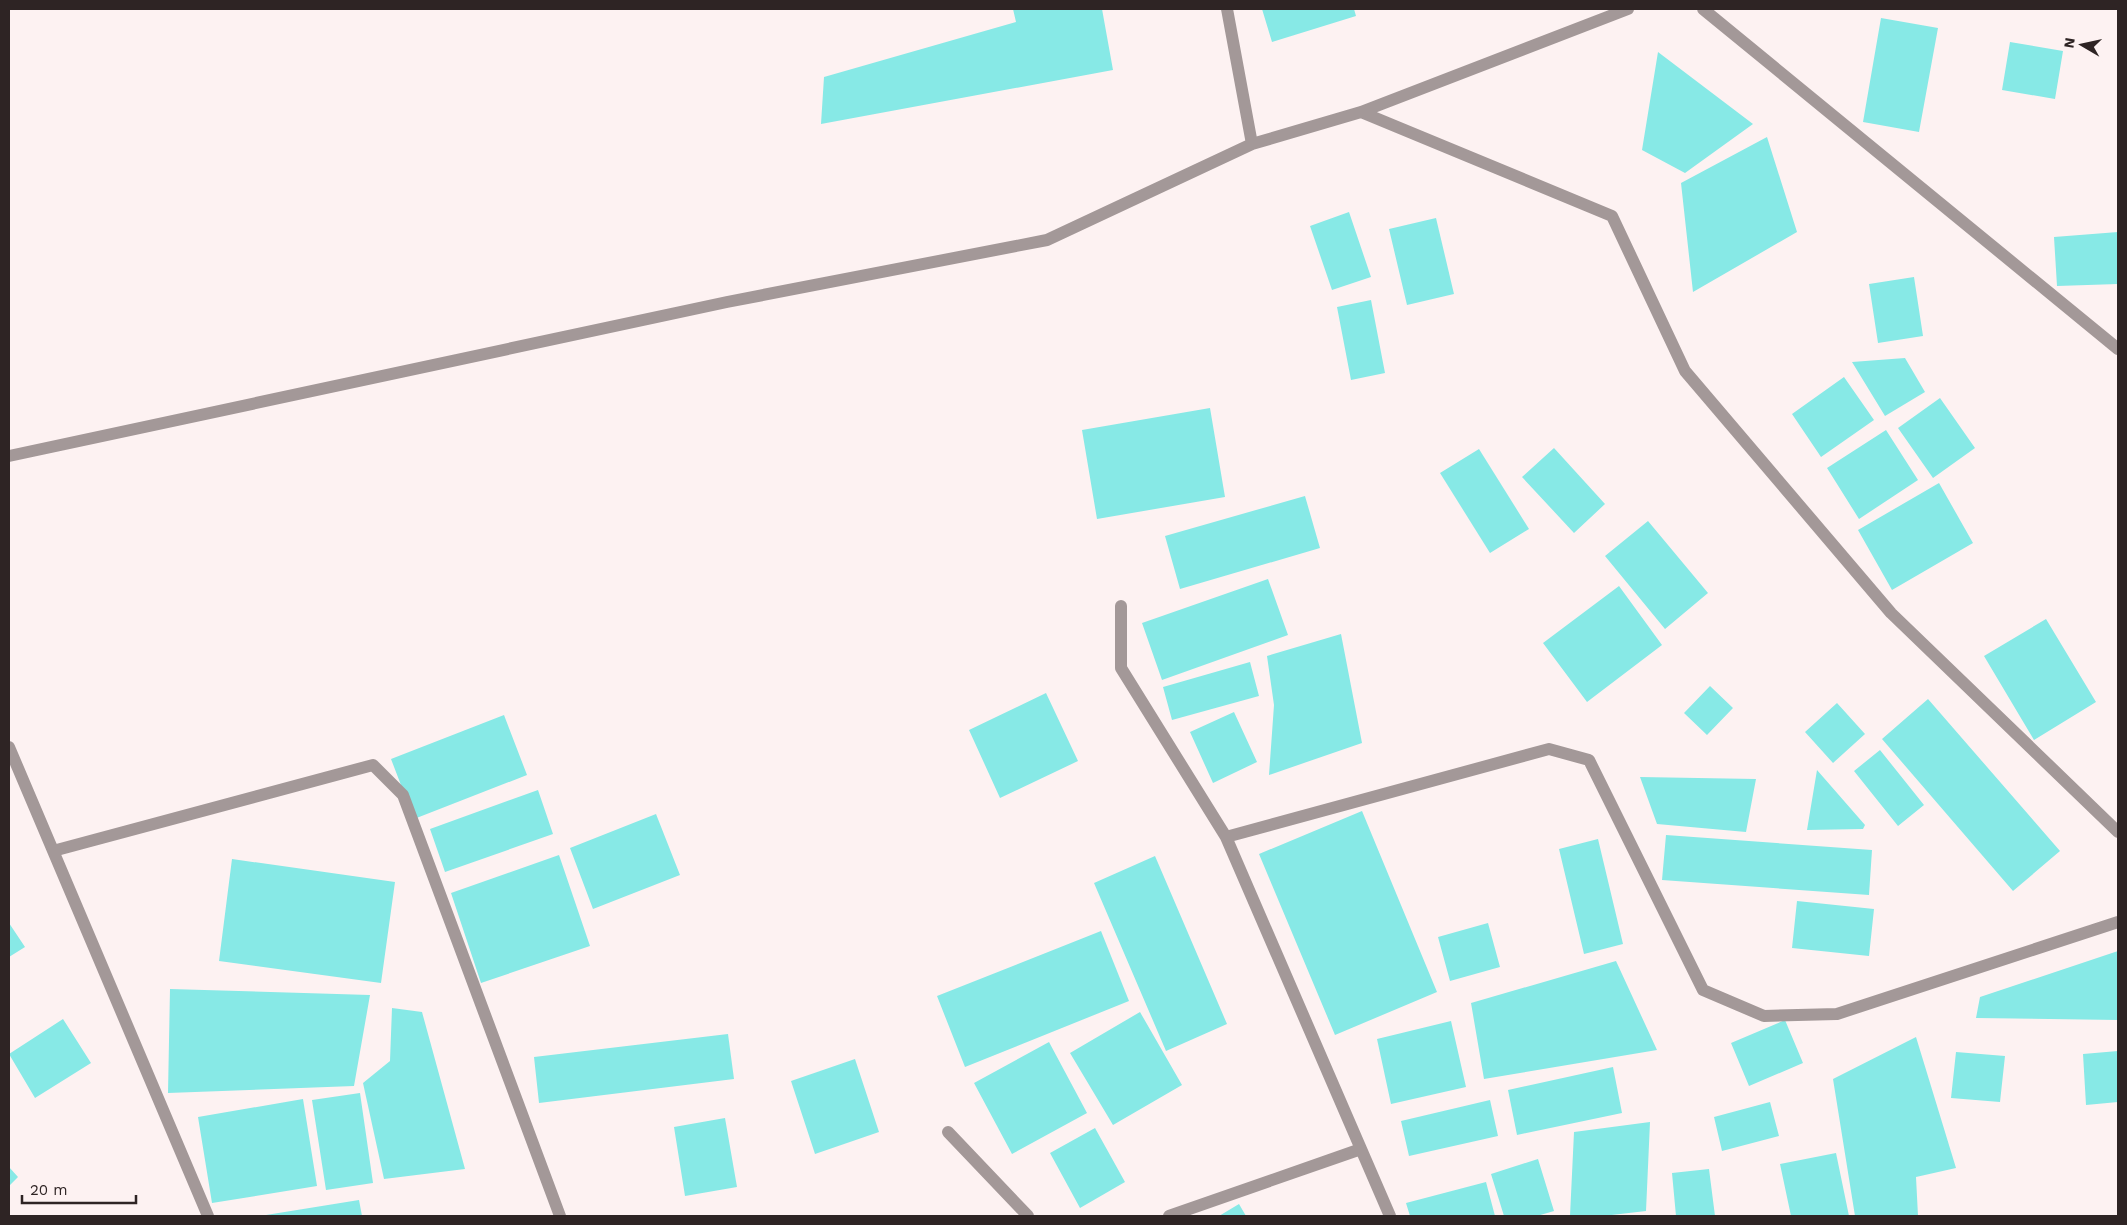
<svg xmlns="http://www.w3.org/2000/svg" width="2127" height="1225" font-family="'Work Sans',sans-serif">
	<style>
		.building { fill: #87e9e6 }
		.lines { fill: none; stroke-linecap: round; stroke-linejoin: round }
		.minor { stroke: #a39898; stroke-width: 12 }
	</style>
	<rect width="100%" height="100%" fill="#fdf2f2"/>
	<path class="building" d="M1013 9H1102L1113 70 821 124 824 77 1016 22Z
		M1262 9H1354L1356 16 1272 42Z
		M1881 18 1938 28 1919 132 1863 122Z
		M2010 42 2063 51 2055 99 2002 90Z
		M1658 52 1753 124 1685 173 1642 150Z
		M1767 137 1797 232 1693 292 1681 183Z
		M1349 212 1371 277 1332 290 1310 226Z
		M1436 218 1454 294 1407 305 1389 229Z
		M2118 232V284L2057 286 2054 237Z
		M1914 277 1923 336 1878 343 1869 284Z
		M1371 300 1385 373 1351 380 1337 307Z
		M1905 358 1925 392 1885 416 1852 362Z
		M1844 377 1874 420 1821 457 1792 414Z
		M1940 398 1975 448 1933 478 1898 428Z
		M1210 408 1225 497 1097 519 1082 430Z
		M1886 430 1918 480 1859 519 1827 468Z
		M1554 448 1605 504 1574 533 1522 477Z
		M1479 449 1529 529 1490 553 1440 473Z
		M1939 483 1973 543 1892 590 1858 530Z
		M1305 496 1320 548 1180 589 1165 536Z
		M1648 521 1708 593 1665 629 1605 556Z
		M1268 579 1288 635 1162 680 1142 623Z
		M1619 586 1662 645 1587 702 1543 643Z
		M2046 619 2096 702 2034 740 1984 656Z
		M1341 634 1362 743 1269 775 1274 705 1267 656Z
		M1250 662 1259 696 1172 720 1163 687Z
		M1710 686 1733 708 1707 735 1684 713Z
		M1046 693 1078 761 1000 798 969 730Z
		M1928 699 2060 851 2013 891 1882 739Z
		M1837 703 1865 734 1833 763 1805 732Z
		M1234 712 1257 762 1213 783 1190 732Z
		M504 715 527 775 414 819 391 759Z
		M1880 750 1924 805 1898 826 1854 771Z
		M1817 770 1865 825 1863 829 1807 830Z
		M1640 777 1756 779 1746 832 1657 824Z
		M538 790 553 834 445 872 430 829Z
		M1362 811 1437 992 1335 1035 1259 854Z
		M656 814 680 875 593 909 570 848Z
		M1666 835 1872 850 1869 895 1662 880Z
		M1598 839 1623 944 1584 954 1559 849Z
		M559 855 590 946 481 983 451 893Z
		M1155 856 1227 1024 1166 1051 1094 883Z
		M232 859 395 882 381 983 219 961Z
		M1797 901 1874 909 1869 956 1792 948Z
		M9 923 25 947 9 957Z
		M1488 923 1500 967 1450 981 1438 937Z
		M1101 931 1129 1001 965 1067 937 996Z
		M2118 951V1020L1976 1018 1980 997Z
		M1616 961 1657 1050 1484 1079 1471 1003Z
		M170 989 370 995 354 1086 168 1093Z
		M392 1008 422 1012 465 1169 384 1179 363 1083 390 1061Z
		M1140 1012 1182 1085 1113 1125 1070 1053Z
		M63 1019 91 1063 35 1098 9 1054Z
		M1785 1020 1803 1063 1749 1086 1731 1043Z
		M1451 1021 1466 1087 1391 1104 1377 1039Z
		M728 1034 734 1079 539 1103 534 1057Z
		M1916 1037 1956 1168 1916 1177 1918 1216H1855L1833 1079Z
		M1049 1042 1087 1113 1012 1154 974 1083Z
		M2118 1051V1102L2086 1105 2083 1054Z
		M1956 1052 2005 1056 2000 1102 1951 1098Z
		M855 1059 879 1132 815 1154 791 1081Z
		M1613 1067 1622 1113 1517 1135 1508 1090Z
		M360 1093 373 1183 326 1190 312 1100Z
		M303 1099 317 1186 212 1203 198 1117Z
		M1490 1100 1498 1136 1409 1156 1401 1121Z
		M1770 1102 1779 1136 1722 1151 1714 1117Z
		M725 1118 737 1187 685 1196 674 1127Z
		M1650 1122 1646 1211 1603 1216H1570L1574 1132Z
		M1095 1128 1125 1182 1080 1208 1050 1153Z
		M1836 1153 1849 1216H1791L1780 1164Z
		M1538 1159 1554 1211 1537 1216H1504L1491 1174Z
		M9 1167 18 1177 9 1186Z
		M1709 1169 1715 1216H1676L1672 1173Z
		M1486 1182 1495 1216H1410L1406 1203Z
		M359 1200 362 1216H266V1215Z
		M1239 1204 1246 1216H1219Z"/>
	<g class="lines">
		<path class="minor" d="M1227 9 1252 144
			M1703 9 2118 349
			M1361 112 1612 216 1685 371 1891 613 2118 832
			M9 456 727 302 1047 240 1252 144 1361 112 1628 9
			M1121 606V668L1226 837
			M9 747 208 1216
			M53 851 373 765 403 795 560 1216
			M948 1132 1028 1216
			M1169 1216 1361 1149
			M1390 1216 1226 837 1549 749 1589 760 1703 990 1764 1016 1837 1014 2118 922"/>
	</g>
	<rect width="2127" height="1225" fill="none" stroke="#2e2424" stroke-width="20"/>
	<g transform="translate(2082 45) rotate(279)" stroke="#fdf2f2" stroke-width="4" paint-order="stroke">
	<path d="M0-4L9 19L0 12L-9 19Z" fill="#2e2424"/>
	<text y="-8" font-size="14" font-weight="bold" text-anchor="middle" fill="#2e2424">N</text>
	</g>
	<path d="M22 1195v8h114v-8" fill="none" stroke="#2e2424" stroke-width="2.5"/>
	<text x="30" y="1195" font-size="15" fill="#2e2424" stroke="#fdf2f2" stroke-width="4" paint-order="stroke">20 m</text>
</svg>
